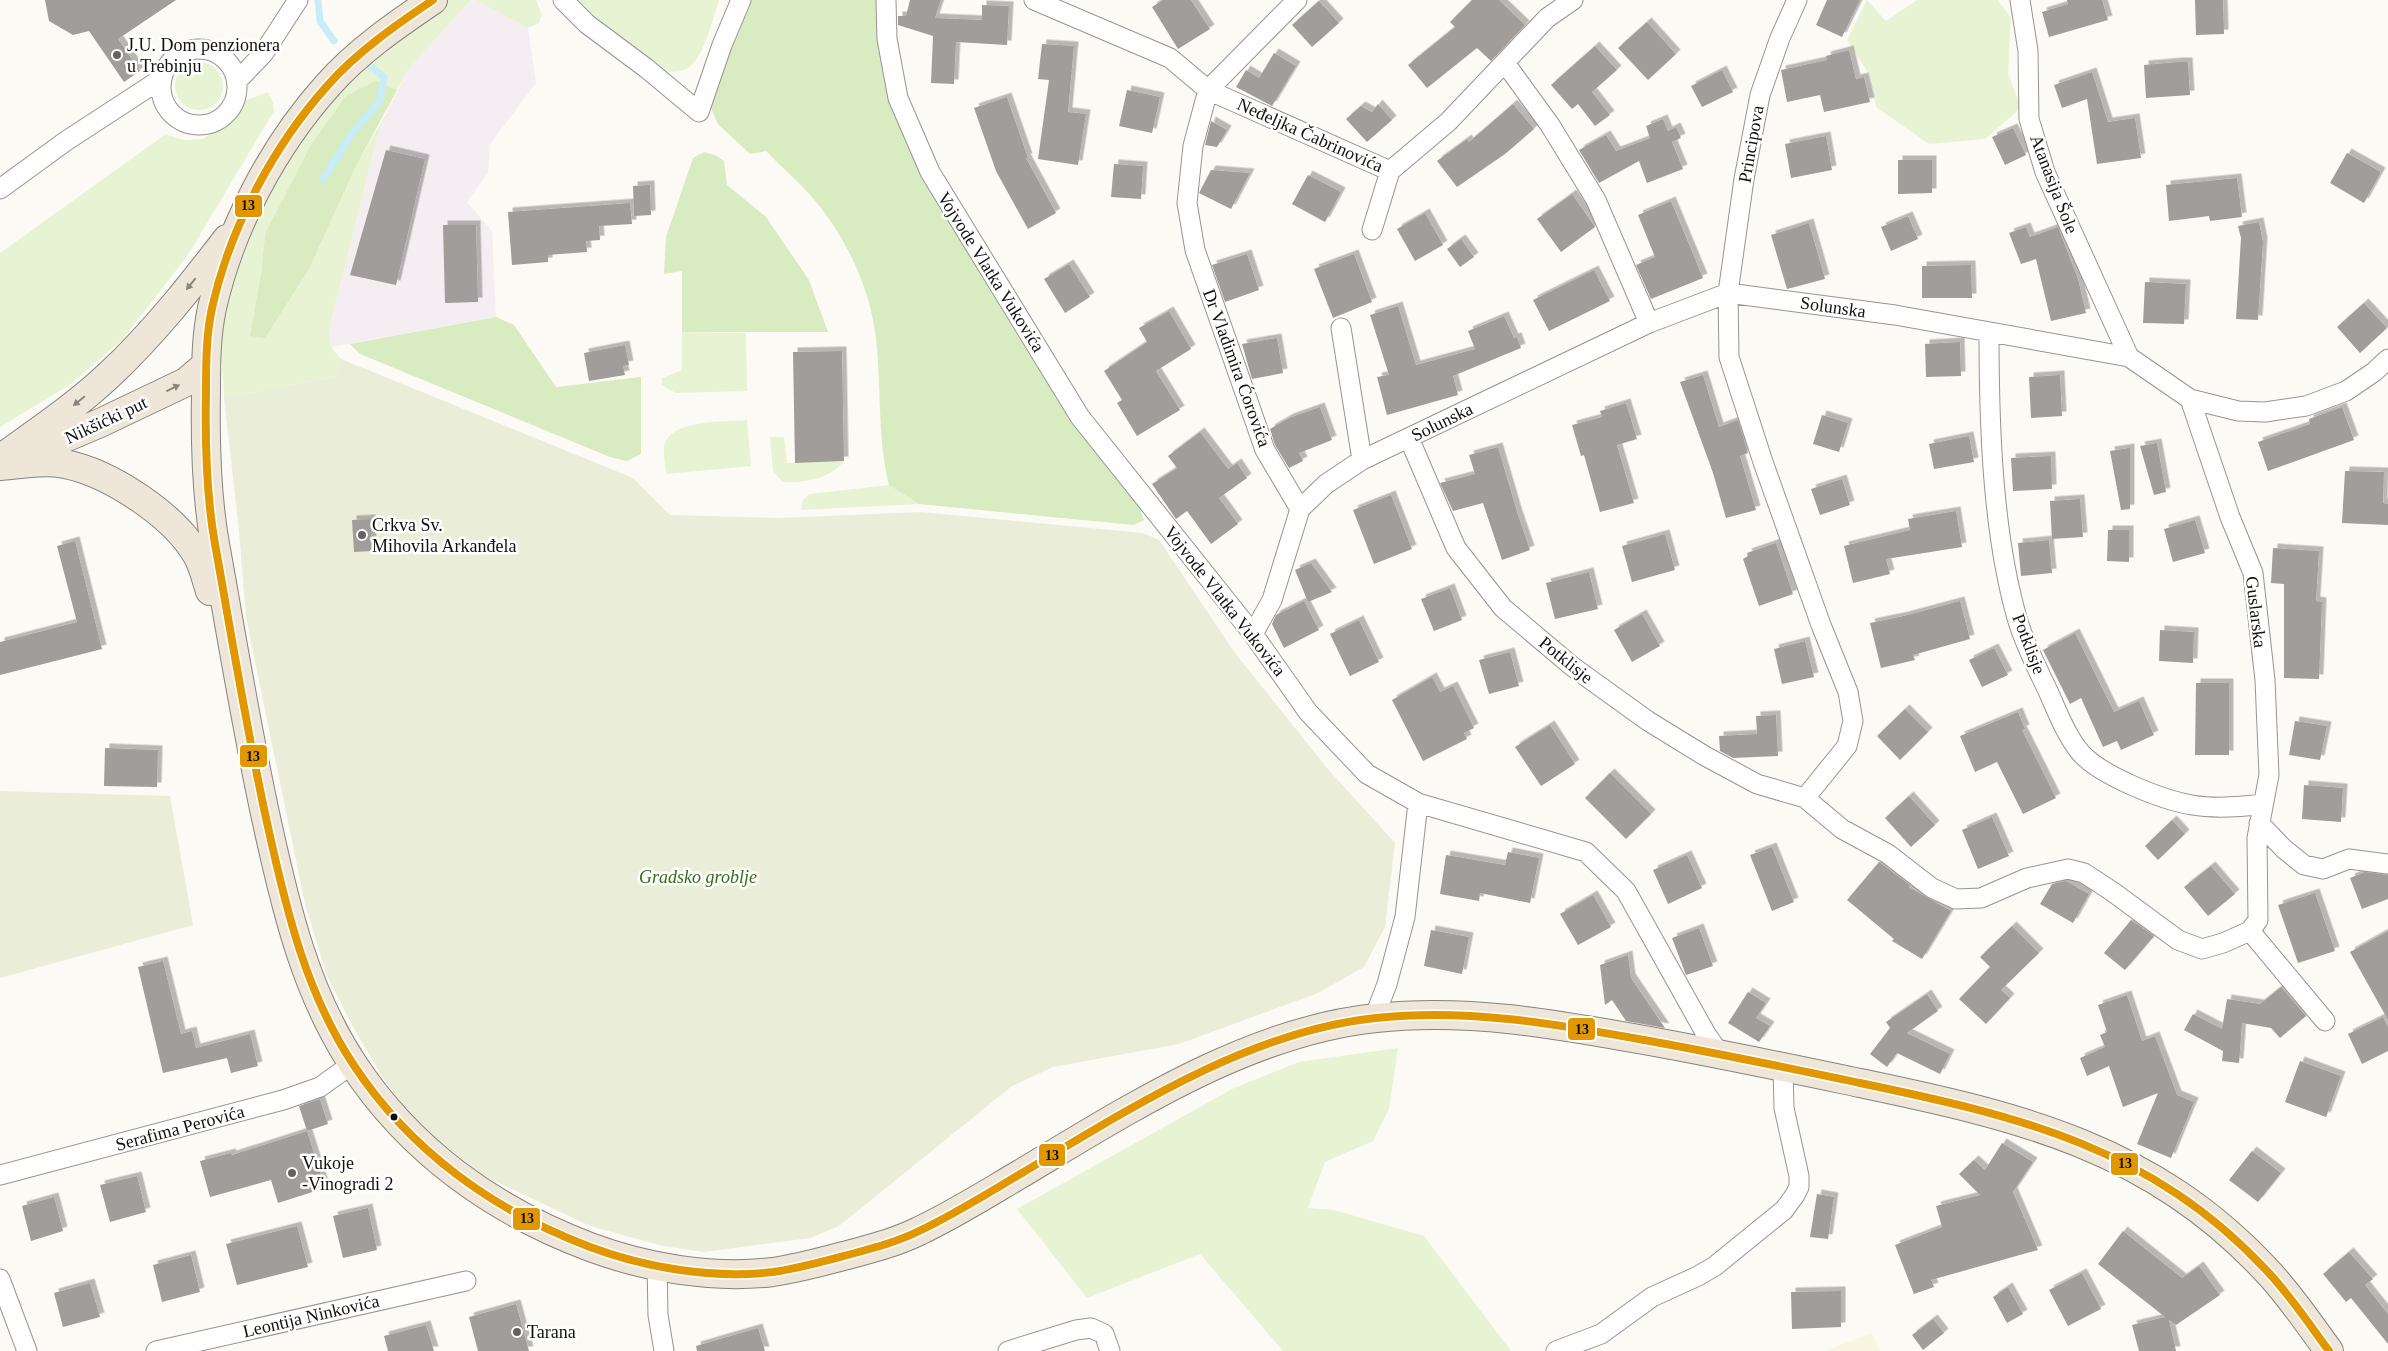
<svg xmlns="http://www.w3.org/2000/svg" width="2388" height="1351" font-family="'Times New Roman',serif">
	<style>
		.industrial { fill: #f4eef2 }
		.farmland { fill: #faf5e1 }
		.green { fill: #e8f3d3 }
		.forest { fill: #d9ebc1 }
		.cemetery { fill: #eaeed8 }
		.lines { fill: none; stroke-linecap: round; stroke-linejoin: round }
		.stream { stroke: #c9ecf9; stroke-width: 7 }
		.building { fill: #a09d9a; filter: url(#shadow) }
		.street-casing { stroke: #969593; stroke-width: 21 }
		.primary-casing { stroke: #848380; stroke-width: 30 }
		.street { stroke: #fffefe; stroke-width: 19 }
		.primary { stroke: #eee7d9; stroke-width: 28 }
		.bus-1-casing { stroke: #fff; stroke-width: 11 }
		.bus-1 { stroke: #e09702; stroke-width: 8 }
		.oneway { fill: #8a867f }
		.poi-dot { fill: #636260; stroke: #fff; stroke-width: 2 }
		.bus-dot { fill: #101010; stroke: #fff; stroke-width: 2 }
		.labels { text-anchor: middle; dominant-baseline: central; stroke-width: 5; stroke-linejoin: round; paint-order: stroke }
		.poi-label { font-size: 18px; fill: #101010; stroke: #fff; text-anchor: start }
		.street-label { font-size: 18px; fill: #101010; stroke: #fff }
		.park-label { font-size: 18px; font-style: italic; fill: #326e1a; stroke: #fff }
		.line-badge { stroke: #fff; stroke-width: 2 }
		.pale-badge-label { font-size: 14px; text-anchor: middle; font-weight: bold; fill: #111 }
	</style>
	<defs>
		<filter id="shadow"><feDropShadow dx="4.5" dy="-4.5" stdDeviation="0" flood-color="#0004"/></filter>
	</defs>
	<rect width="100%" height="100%" fill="#fcfaf5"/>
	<path class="industrial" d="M471 0H475L528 28 536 83 490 144 488 172 467 202 492 231 496 317 331 347 329 330 381 123 409 68Z"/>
	<path class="farmland" d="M1872 1333 1880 1351H1825Z"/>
	<path class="green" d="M448 0H471L409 68 397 90 376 81 265 234 261 275 265 338 308 271 357 164 381 123 329 330 331 347 341 359 334 377 224 398 220 330 229 287 261 205 320 105 403 29Z
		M475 0H536L542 15 539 23 528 28Z
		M571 0H719C713 18 704 58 688 68 680 73 670 72 661 71Z
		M1867 0 1886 21 1917 0H1998L2011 18 2008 73 2021 108 1985 139 1929 144 1876 107 1869 74 1847 40Z
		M175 86a24 24 0 1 1 48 0a24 24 0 1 1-48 0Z
		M268 92 273 103 274 111 188 255 122 340 71 384 0 427V253L166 134 183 140 203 139 224 124 239 103Z
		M682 332 746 333 747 391 676 393 661 385 662 378 682 370Z
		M747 420 751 466 666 474C666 466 663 455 664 447 668 419 725 422 747 420Z
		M770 437H784L787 463 844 461C830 479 805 483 783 482L773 471Z
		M889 485 919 504 801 510 803 500 809 494Z
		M1398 1048 1389 1109 1373 1141 1325 1162 1308 1208 1334 1210 1424 1236 1511 1351H1283L1200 1254 1087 1298 1017 1209 1234 1088 1299 1062Z"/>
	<path class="forest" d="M748 0H880L895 99 1139 506 1144 520 1134 525 919 504 889 485C878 441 881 393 877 348 873 295 850 244 817 203 802 184 782 168 766 151L750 154 718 124 709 104Z
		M376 81 397 90 357 164 308 271 265 338 250 336 261 275 265 234 311 145 346 96Z
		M704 152 715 155 724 161 727 185 766 217 809 280 828 332H682V271L664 274 666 237 693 158Z
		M496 317 514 325 556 387 641 377V454L627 461 610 457 360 354 350 344Z"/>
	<path class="cemetery" d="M341 359 633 478 670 515 779 518 921 512 1143 533 1159 540 1235 653 1327 768 1395 843 1385 927 1364 967 1318 993 1179 1044 1053 1067 1012 1086 839 1226 810 1238 704 1252 663 1246 590 1226 484 1176 414 1121 383 1078 352 1025 327 976 305 904 246 618 239 531 224 398 334 377Z
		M0 791 170 796 193 925 0 978Z"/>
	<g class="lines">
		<path class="stream" d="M318 0 320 21 334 41
			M323 179 353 132 380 101 384 77 369 65"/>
	</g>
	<path class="building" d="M45 0H176L118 39 140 71 124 82 89 31 73 35 49 21Z
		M910 0H941L935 18 982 20V5L1009 6 1007 45 956 42 954 84 931 83 933 36 898 25V16H906Z
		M1163 0H1191L1210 29 1178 49 1152 7Z
		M1472 0H1499L1525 25 1491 61 1477 48 1427 88 1408 65 1455 27 1450 22Z
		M1827 0H1860L1842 37 1816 25Z
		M2067 0H2102L2108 20 2049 37 2042 12 2068 4Z
		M2195 0H2223L2224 34 2196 35Z
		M1319 1 1339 23 1312 47 1292 25Z
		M1647 22 1676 54 1648 80 1618 48Z
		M1042 44 1074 46 1068 112 1086 114 1078 165 1038 159 1049 80 1038 79Z
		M1595 46 1617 70 1592 92 1610 115 1595 126 1578 104 1572 109 1551 85Z
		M1849 50 1856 79 1864 77 1870 102 1824 112 1820 95 1787 102 1781 70 1827 60 1826 56Z
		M1274 53 1296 66 1272 106 1236 87 1246 70 1259 78Z
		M2178 62H2188L2190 95 2146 98 2144 65Z
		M1722 70 1733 92 1702 107 1691 86Z
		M2092 72 2108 122 2135 118 2141 158 2097 164 2087 99 2062 108 2054 85Z
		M1127 90 1160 97 1152 133 1119 126Z
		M1007 97 1028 158H1026L1056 213 1028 229 996 171 974 108Z
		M1378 104 1392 120 1367 142 1346 119 1361 106 1372 112Z
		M1513 104 1534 129 1505 154 1457 187 1437 161 1467 139 1469 142Z
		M1663 119 1668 131 1676 127 1681 138 1672 142 1683 169 1647 183 1639 161 1599 183 1579 150 1606 135 1616 151 1650 138 1646 126Z
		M1211 121 1227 130 1217 147 1205 145Z
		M2013 128 2026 155 2005 165 1992 137Z
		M1826 136 1832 170 1791 178 1785 144Z
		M386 150 425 159 396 285 350 275Z
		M2347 153 2381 172 2364 203 2330 183Z
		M1898 160H1932V193L1898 194Z
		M1114 164 1143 166 1141 199 1111 197Z
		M1211 170 1250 173 1231 209 1199 193Z
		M1308 175 1341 192 1325 222 1292 204Z
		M2237 178 2242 217 2210 221 2209 216 2169 221 2166 185Z
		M650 185 651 215 634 216 633 186Z
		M1572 194 1595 227 1561 252 1537 219Z
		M1671 201 1703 278 1651 299 1636 265 1655 257 1638 215Z
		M630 203 632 224 599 226 600 240 586 241 587 252 548 255V262L512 265 508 212Z
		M1425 213 1443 245 1415 261 1397 229Z
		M1908 216 1918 239 1891 251 1881 227Z
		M2259 222 2263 242 2258 320 2236 319 2241 238 2238 226Z
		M1809 223 1825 279 1787 289 1771 235Z
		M443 225H476L478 302 445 303Z
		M2026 227 2030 237 2058 227 2078 279 2086 313 2051 321 2036 259 2021 264 2009 233Z
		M1461 239 1474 257 1460 267 1447 249Z
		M1247 254 1259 290 1225 302 1212 265Z
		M1354 254 1372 302 1333 318 1314 269Z
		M1069 264 1090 297 1065 313 1044 279Z
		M1971 265 1972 298H1922V266Z
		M1594 270 1610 301 1549 331 1533 300Z
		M2145 282 2186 284 2184 324 2143 323Z
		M2364 303 2387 328 2360 353 2337 327Z
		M1398 306 1416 365 1475 349 1468 331 1504 316 1514 338 1517 337 1521 348 1453 376 1458 395 1387 415 1377 377 1389 375 1370 315Z
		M1169 311 1191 349 1156 371 1180 410 1137 436 1117 403 1122 400 1104 371 1147 342 1139 328Z
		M1277 338 1283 373 1252 379 1242 344Z
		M1960 342 1961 376 1926 377 1925 344Z
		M625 345 629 365 623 366 625 375 589 381 584 353Z
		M842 351 844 461 795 463 793 352Z
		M1703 375 1719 427 1738 420 1748 453 1740 456 1756 510 1726 518 1713 473 1680 382Z
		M2060 375 2062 416 2031 418 2029 377Z
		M1626 403 1637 439 1617 445 1634 503 1600 512 1584 455 1581 456 1572 425 1602 417 1600 411Z
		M1320 407 1332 440 1299 453 1303 461 1289 468 1275 445 1270 429 1289 418Z
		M2342 407 2354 440 2268 471 2258 442 2310 424 2309 419Z
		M1822 415 1848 423 1839 452 1813 444Z
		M1200 432 1228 469 1237 463 1247 478 1219 498 1238 524 1211 544 1187 511 1176 519 1152 484 1177 468 1168 456Z
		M1969 436 1974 462 1934 469 1929 444Z
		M2157 443 2166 492 2154 495 2140 446Z
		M1498 447 1518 515 1530 550 1502 560 1483 503 1453 511 1440 483 1475 474 1469 455Z
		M2130 448V509L2121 510 2110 451Z
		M2051 456 2052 489 2013 491 2011 458Z
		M2345 471 2384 472 2383 503 2388 504V525L2342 523Z
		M1842 479 1850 505 1820 515 1811 489Z
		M1391 495 1412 549 1374 564 1353 510Z
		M2080 499 2083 537 2052 539 2050 501Z
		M1956 511 1962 547 1886 559 1890 574 1853 583 1844 546 1910 530 1908 519Z
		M371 519 372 551 354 552 352 520Z
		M2195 520 2205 553 2173 562 2164 529Z
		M2108 530H2129V562L2107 561Z
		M1665 534 1675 570 1632 582 1622 546Z
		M2049 540 2052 573 2021 576 2018 543Z
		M75 541 102 649 0 675V642L77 622 57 546Z
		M1776 543 1793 594 1759 606 1743 559 1748 556 1747 553Z
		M2273 548 2319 551 2316 601 2322 602 2319 679 2284 678V584L2271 583Z
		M1311 563 1332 592 1308 602 1295 570Z
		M1589 572 1598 609 1555 619 1546 583Z
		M1450 588 1462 620 1434 631 1421 599Z
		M1304 601 1319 630 1284 648 1272 624 1276 615Z
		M1960 601 1970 639 1913 655 1915 660 1881 668 1870 623 1904 616Z
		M1642 614 1660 646 1632 662 1614 630Z
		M1359 620 1379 662 1350 676 1330 634Z
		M2160 630 2194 632 2193 663 2159 661Z
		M2075 633 2114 712 2139 701 2154 735 2121 750 2117 741 2103 747 2081 698 2070 704 2043 650Z
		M1805 641 1814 677 1782 684 1774 649Z
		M1994 648 2008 675 1982 687 1969 660Z
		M1510 652 1519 686 1489 694 1479 660Z
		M1432 677 1440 692 1453 686 1474 728 1464 733 1467 739 1423 761 1392 700Z
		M2196 683H2229V755H2195Z
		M1905 709 1928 732 1900 760 1877 736Z
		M2018 712 2025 729 2022 730 2056 798 2023 814 1997 762 1975 772 1960 736Z
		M1776 715 1778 756 1733 758 1720 751 1719 736 1757 734 1756 716Z
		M2295 721 2327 726 2320 760 2289 755Z
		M1550 725 1575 764 1541 786 1515 747Z
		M105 748 158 750 157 787 104 786Z
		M1610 773 1651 814 1626 839 1585 798Z
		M2304 785 2343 788 2341 822 2302 819Z
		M1909 796 1935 825 1911 847 1885 818Z
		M1992 817 2009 856 1978 869 1962 830Z
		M2172 820 2185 834 2158 860 2145 846Z
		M1772 847 1794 902 1772 911 1750 855Z
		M1508 852 1539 858 1530 903 1480 893 1479 901 1440 894 1446 855 1505 865Z
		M1687 855 1702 888 1668 904 1653 870Z
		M1879 862 1910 885 1909 887 1951 911 1922 959 1892 941 1894 939 1847 900Z
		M2211 866 2235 894 2208 916 2184 887Z
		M2365 872 2388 875V899L2362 909 2350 878Z
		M2066 881 2089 894 2073 923 2040 904 2052 884Z
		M2315 893 2335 951 2298 963 2278 905Z
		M1593 895 1611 927 1578 945 1560 914Z
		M2131 920 2154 936 2125 970 2104 953Z
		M2012 926 2039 953 2001 990 2010 998 1986 1024 1959 999 1990 967 1980 957Z
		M1699 928 1713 966 1686 975 1672 938Z
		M1431 930 1469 937 1462 974 1424 966Z
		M2388 931V1020L2350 952Z
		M1628 955 1631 978 1665 1028 1626 1021 1612 1000 1605 1005 1600 965Z
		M163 961 181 1034 192 1031 196 1048 250 1034 258 1066 231 1073 227 1058 163 1073 138 967Z
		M2281 987 2306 1016 2280 1038 2271 1028 2242 1023 2239 1063 2222 1061 2223 1051 2184 1030 2193 1014 2222 1029 2227 999 2260 1004Z
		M1748 992 1766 1003 1756 1018 1770 1026 1759 1042 1728 1023Z
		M1927 994 1938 1011 1907 1033 1950 1054 1940 1074 1897 1053 1887 1067 1870 1054 1890 1028 1886 1022Z
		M2127 995 2142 1041 2155 1036 2177 1095 2194 1102 2171 1158 2137 1144 2158 1093 2123 1107 2109 1066 2087 1076 2080 1058 2105 1047 2100 1035 2107 1032 2098 1005Z
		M2383 1017 2388 1027V1051L2362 1064 2348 1034Z
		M2300 1061 2341 1076 2326 1117 2285 1102Z
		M320 1099 328 1124 307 1131 299 1106Z
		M307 1131 325 1188 278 1203 271 1180 210 1197 200 1161 231 1153 232 1155Z
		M2002 1143 2033 1162 2013 1192 2038 1250 1931 1280 1934 1287 1914 1294 1895 1245 1942 1227 1936 1206 1980 1195 1959 1174 1974 1160 1985 1170Z
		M2252 1151 2281 1173 2258 1202 2229 1180Z
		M137 1176 146 1212 110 1222 100 1185Z
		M1817 1194 1834 1197 1828 1239 1810 1237Z
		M54 1197 63 1231 31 1241 22 1206Z
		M368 1208 377 1250 343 1258 333 1216Z
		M297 1226 308 1267 237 1285 226 1244Z
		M2123 1231 2182 1278 2199 1266 2220 1295 2176 1325 2169 1320 2176 1351H2139L2132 1325 2165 1317 2098 1264Z
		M2349 1252 2373 1279 2365 1285 2388 1314V1344L2351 1298 2346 1302 2323 1274Z
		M191 1255 200 1292 162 1302 153 1265Z
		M2082 1273 2101 1309 2068 1326 2049 1290Z
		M90 1283 100 1317 63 1327 54 1293Z
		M2008 1287 2023 1314 2007 1323 1993 1297Z
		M1841 1291V1327L1792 1329 1791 1292Z
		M516 1304 529 1351H478L469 1317Z
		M1933 1319 1944 1333 1923 1350 1912 1335Z
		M426 1325 434 1351H388L384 1336Z
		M758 1328 765 1351H697L696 1346Z"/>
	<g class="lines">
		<defs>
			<path id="street" d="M563 0 587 24 646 68 699 112 722 45 741 0
				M886 0 887 39 898 98 930 172 1080 417 1253 634 1308 712 1367 774 1418 803 1586 852 1626 891 1706 1034 1720 1054
				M1034 0 1170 58 1208 90 1390 171
				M1797 0 1780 38 1760 95 1744 179 1728 293 1729 357 1763 462 1821 625 1848 692 1853 721 1847 746 1805 798
				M2020 0 2028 51 2029 119 2045 172 2129 357
				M161 87a38 38 0 1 1 76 0a38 38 0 1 1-76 0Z
				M1505 63 1550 125 1596 200 1649 323
				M237 81 263 54 298 0
				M1208 90 1193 146 1187 203 1195 250 1265 450 1300 509 1272 600 1253 634
				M1208 90 1297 0
				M1390 171 1448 122 1547 18 1573 0
				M0 189 66 141 161 79
				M1372 230 1390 171
				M1341 328 1362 460
				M1989 332C1989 423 1992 530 2017 618 2024 643 2037 668 2048 691 2057 711 2066 735 2080 752 2099 775 2162 800 2192 805 2215 809 2240 807 2263 804
				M2190 399 2230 517 2253 573 2265 680 2269 775 2257 838 2258 920 2250 931
				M1409 438 1456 548 1503 608 1573 667 1648 721 1705 756 1757 784 1805 798 1842 829 1888 854 1932 888 1956 899 1981 898 2027 878 2068 869 2084 873 2113 892 2178 940 2202 949 2223 943 2250 931
				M1300 509 1326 484 1362 460 1649 323 1728 293 1895 315 2129 357 2190 399 2238 411 2265 412 2306 406 2346 391 2374 372 2388 359
				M2259 823 2284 849 2304 865 2323 869 2349 859 2388 864
				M2250 931 2325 1021
				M1374 1018 1387 984 1405 917 1418 803
				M0 1175 283 1100 320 1087 352 1064
				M657 1265 658 1315 664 1351
				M0 1279 27 1351
				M156 1351 466 1281
				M1008 1351 1076 1330 1091 1328 1104 1334 1110 1351
				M1556 1351 1601 1334 1652 1297 1698 1276 1715 1266 1784 1210 1795 1195 1799 1187V1176L1784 1108 1783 1067"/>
			<path id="primary" d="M433 0C396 25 357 52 328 85 273 146 230 228 212 308 206 336 206 364 206 393 205 444 206 494 215 544 232 638 247 733 268 827 286 909 306 993 353 1064 410 1151 494 1211 590 1247 646 1268 713 1279 773 1272 801 1268 828 1260 855 1253 877 1247 899 1241 919 1231 955 1214 988 1193 1022 1173 1129 1109 1249 1031 1376 1018 1466 1008 1556 1024 1644 1040 1717 1053 1788 1068 1860 1083 2018 1116 2152 1147 2267 1271 2290 1295 2309 1324 2329 1351
				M20 457 100 423 186 382 206 365
				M0 459C37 432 75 407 109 375 153 334 190 287 227 239
				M0 466C21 464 44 460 65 464 110 473 174 515 197 555 203 565 206 579 210 591"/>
		</defs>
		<use href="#street" class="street-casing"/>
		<use href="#primary" class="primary-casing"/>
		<use href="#street" class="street"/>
		<use href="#primary" class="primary"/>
		<defs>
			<path id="bus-1" d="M433 0C396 25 357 52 328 85 273 146 230 228 212 308 206 336 206 364 206 393 205 444 206 494 215 544 232 638 247 733 268 827 286 909 306 993 353 1064 410 1151 494 1211 590 1247 646 1268 713 1279 773 1272 801 1268 828 1260 855 1253 877 1247 899 1241 919 1231 955 1214 988 1193 1022 1173 1129 1109 1249 1031 1376 1018 1466 1008 1556 1024 1644 1040 1717 1053 1788 1068 1860 1083 2018 1116 2152 1147 2267 1271 2290 1295 2309 1324 2329 1351"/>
		</defs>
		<use href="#bus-1" class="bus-1-casing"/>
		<use href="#bus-1" class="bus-1"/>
	</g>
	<defs><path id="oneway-solid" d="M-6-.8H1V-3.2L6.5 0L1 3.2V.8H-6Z" transform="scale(1.25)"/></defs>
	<g class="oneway">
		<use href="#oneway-solid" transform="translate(191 284) rotate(129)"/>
		<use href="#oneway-solid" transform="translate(173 388) rotate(-26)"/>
		<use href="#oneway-solid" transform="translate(79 401) rotate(141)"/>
	</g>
	<g class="poi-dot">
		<circle cx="117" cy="55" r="5"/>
		<circle cx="362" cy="535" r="5"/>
		<circle cx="292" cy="1173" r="5"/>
		<circle cx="517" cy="1332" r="5"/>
	</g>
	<circle class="bus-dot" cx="394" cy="1117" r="4.5"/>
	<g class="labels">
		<g class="poi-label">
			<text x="127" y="45">J.U. Dom penzionera<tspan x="127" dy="21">u Trebinju</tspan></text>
			<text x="372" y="525">Crkva Sv.<tspan x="372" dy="21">Mihovila Arkanđela</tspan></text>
			<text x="302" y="1163">Vukoje<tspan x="302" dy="21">-Vinogradi 2</tspan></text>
			<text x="527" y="1332">Tarana</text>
		</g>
		<g class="street-label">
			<text transform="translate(1310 135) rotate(24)">Neđeljka Čabrinovića</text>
			<text transform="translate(1751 144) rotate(-80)">Principova</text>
			<text transform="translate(2054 184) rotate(69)">Atanasija Šole</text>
			<text transform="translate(991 272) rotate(58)">Vojvode Vlatka Vukovića</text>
			<text transform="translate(1833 307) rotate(8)">Solunska</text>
			<text transform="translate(1237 368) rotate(70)">Dr Vladimira Ćorovića</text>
			<text transform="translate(106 420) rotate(-25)">Nikšićki put</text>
			<text transform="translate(1442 422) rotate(-26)">Solunska</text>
			<text transform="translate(1225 601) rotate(52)">Vojvode Vlatka Vukovića</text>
			<text transform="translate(2256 612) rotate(83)">Guslarska</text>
			<text transform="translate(2029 644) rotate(69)">Potklisje</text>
			<text transform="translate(1566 660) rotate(39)">Potklisje</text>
			<text transform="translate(180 1128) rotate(-15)">Serafima Perovića</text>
			<text transform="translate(311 1316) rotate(-13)">Leontija Ninkovića</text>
		</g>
		<g class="park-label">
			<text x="698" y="877">Gradsko groblje</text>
		</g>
	</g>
	<g class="line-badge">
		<rect x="234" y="194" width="29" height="24" rx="5" fill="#e09702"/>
		<rect x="239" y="744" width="29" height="24" rx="5" fill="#e09702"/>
		<rect x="1567" y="1017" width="29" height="24" rx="5" fill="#e09702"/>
		<rect x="1038" y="1143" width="28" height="24" rx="5" fill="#e09702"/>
		<rect x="2110" y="1152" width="29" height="24" rx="5" fill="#e09702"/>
		<rect x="512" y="1207" width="29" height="24" rx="5" fill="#e09702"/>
	</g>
	<g class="pale-badge-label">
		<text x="248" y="210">13</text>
		<text x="253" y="761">13</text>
		<text x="1582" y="1034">13</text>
		<text x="1052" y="1160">13</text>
		<text x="2125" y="1168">13</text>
		<text x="527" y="1223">13</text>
	</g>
</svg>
